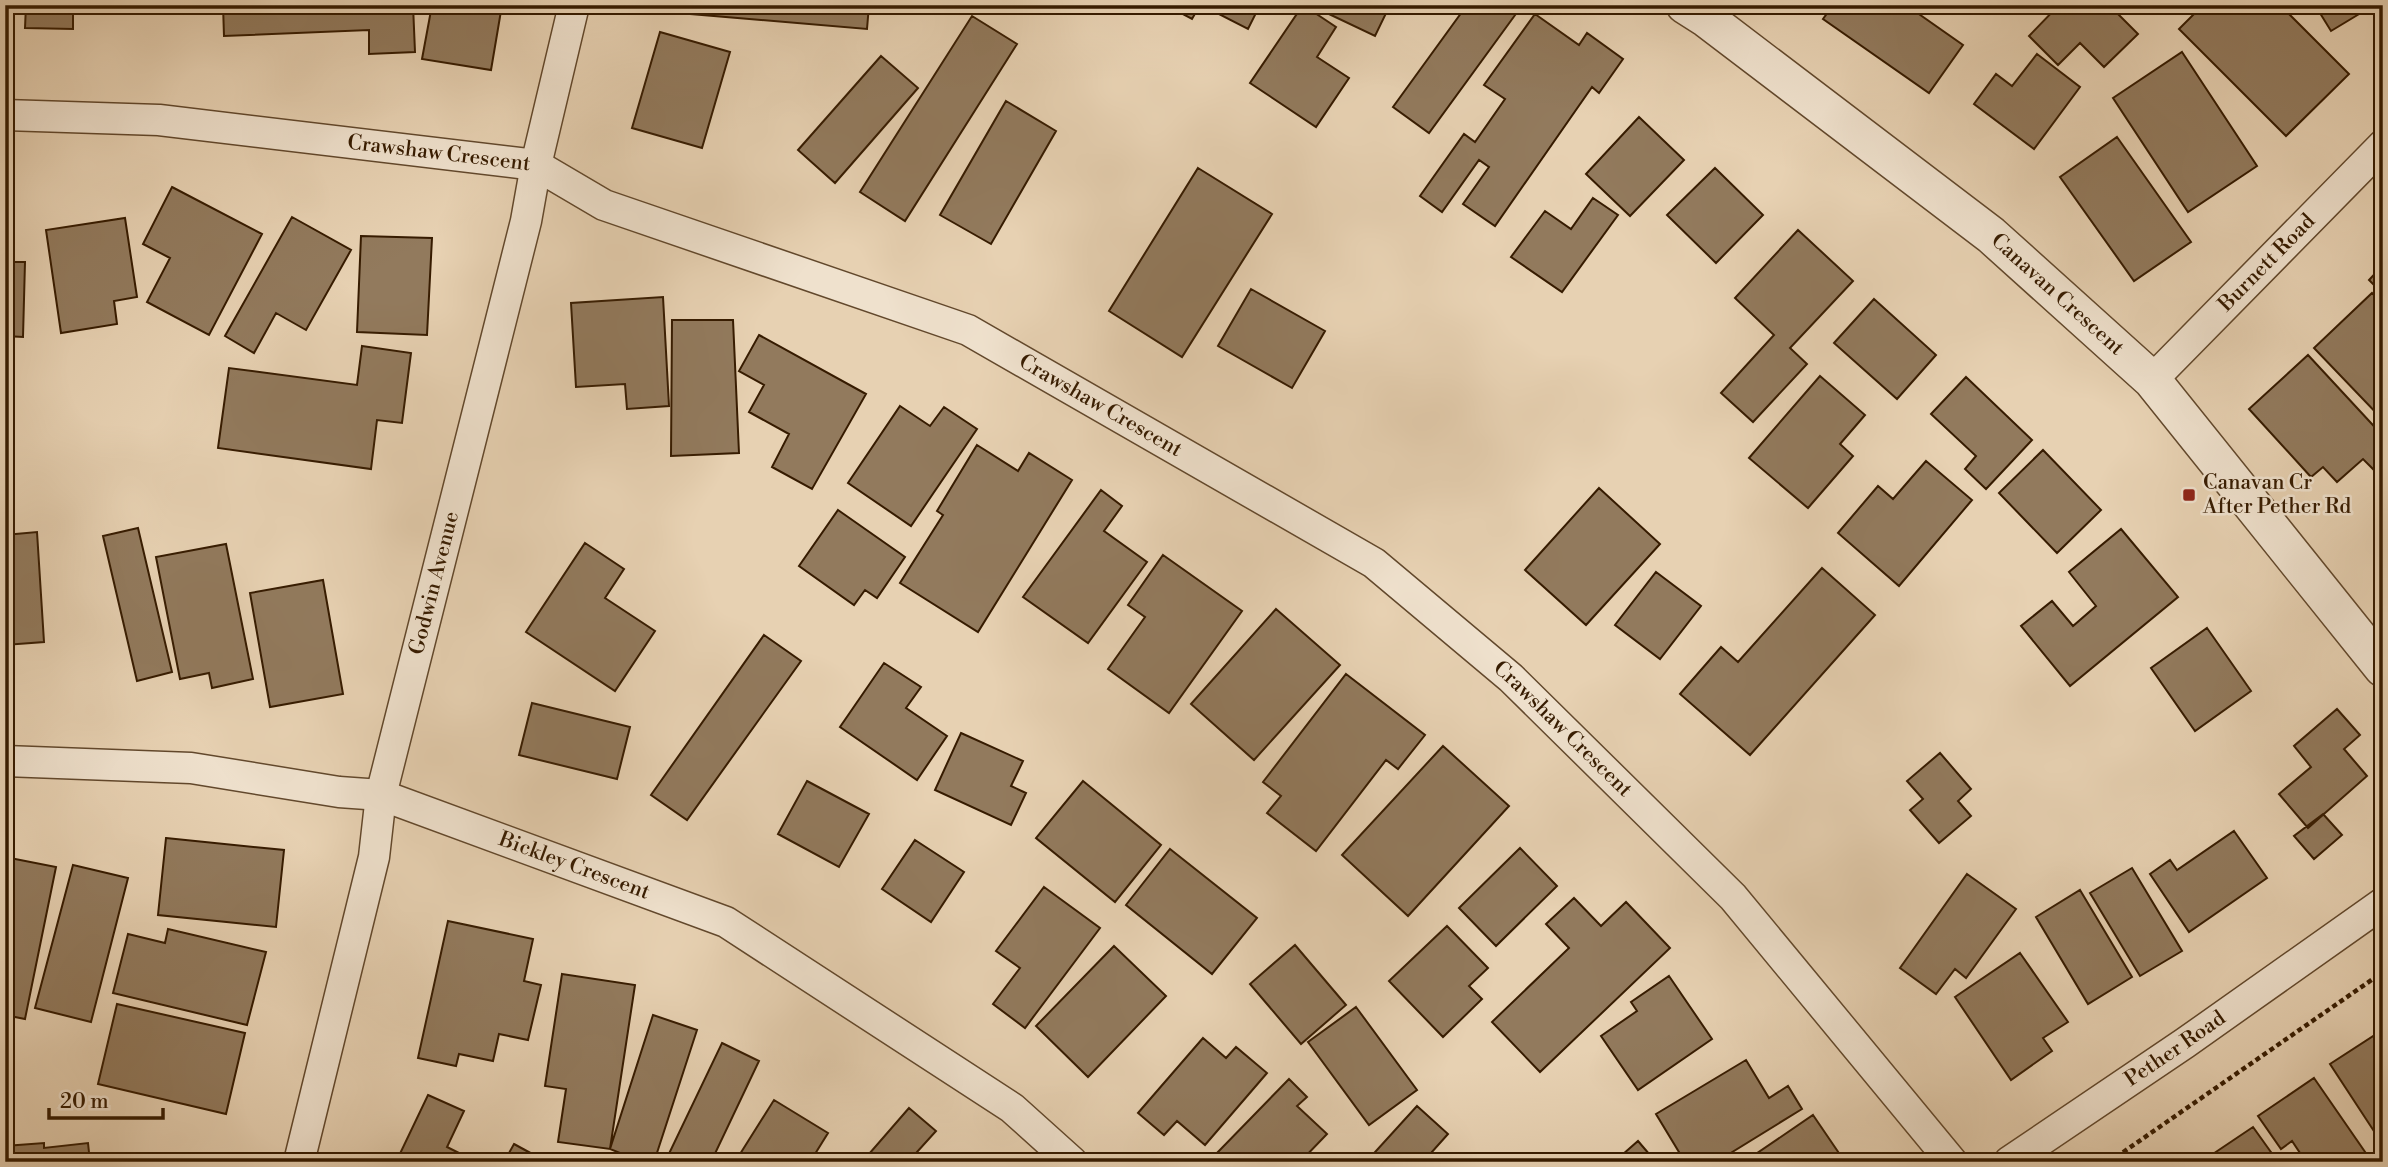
<svg xmlns="http://www.w3.org/2000/svg" width="2388" height="1167" font-family="'Libre Bodoni',serif">
	<style>
		.building { fill: #927a5d; stroke: #361b00; stroke-width: 2 }
		.lines { fill: none; stroke-linecap: round; stroke-linejoin: round }
		.minor-casing { stroke: #62482c; stroke-width: 33 }
		.tertiary-casing { stroke: #62482c; stroke-width: 40 }
		.path { stroke: #361b00; stroke-width: 4.5; stroke-dasharray: 5 3.5; stroke-linecap: butt }
		.minor { stroke: #efe1cd; stroke-width: 30 }
		.tertiary { stroke: #efe1cd; stroke-width: 37 }
		.poi-dot { fill: #8f2418; stroke: #efe1cd; stroke-width: 2.5 }
		.labels { text-anchor: middle; dominant-baseline: central; stroke-width: 5; stroke-linejoin: round; paint-order: stroke }
		.street-label { font-size: 21px; fill: #361b00; stroke: #efe1cd }
		.poi-label { font-size: 21px; fill: #361b00; stroke: #efe1cd; text-anchor: start }
	</style>
	<rect width="100%" height="100%" fill="#e7d1b2"/>
	<filter id="stains"><feTurbulence type="fractalNoise" baseFrequency=".00286" numOctaves="4"/><feColorMatrix values="0 0 0 0 .2 0 0 0 0 .09 0 0 0 0 .02 0 0 0 .5 -.17"/></filter>
	<radialGradient id="worn" r=".72"><stop offset=".6" stop-color="#630" stop-opacity="0"/><stop offset="1" stop-color="#630" stop-opacity=".3"/></radialGradient>
	<path class="building" d="M26 5H73V29L25 28Z
		M88 5H178V6L89 14Z
		M223 5H413L415 52 369 54V30L224 36Z
		M432 5H502L491 70 422 59Z
		M679 5H869L867 29 679 13Z
		M1166 5H1200L1192 19Z
		M1210 5H1260L1248 29 1209 9Z
		M1303 5 1336 27 1317 57 1349 78 1316 127 1250 83Z
		M1310 5H1390L1375 36Z
		M1467 5H1510L1518 11 1429 133 1393 107Z
		M1833 5H1906L1963 45 1929 93 1823 19Z
		M2059 5H2109L2138 34 2104 67 2080 43 2058 65 2029 36Z
		M2203 5H2280L2349 74 2286 136 2179 29Z
		M2315 5H2374L2331 31Z
		M1535 14 1579 45 1587 33 1623 59 1599 93 1592 87 1495 226 1463 204 1489 167 1479 160 1442 212 1420 196 1464 134 1475 142 1505 99 1484 85Z
		M972 16 1017 44 905 221 860 192Z
		M660 32 730 52 702 148 632 128Z
		M2182 52 2257 166 2188 212 2113 98Z
		M2037 54 2080 87 2034 149 1974 104 1996 74 2012 86Z
		M881 56 918 88 835 183 798 150Z
		M1006 101 1056 131 991 244 940 215Z
		M1639 117 1684 160 1630 216 1586 174Z
		M2117 137 2191 242 2134 281 2060 177Z
		M1198 168 1272 214 1182 357 1109 311Z
		M1715 168 1763 215 1716 263 1667 215Z
		M172 187 262 234 209 335 147 302 170 258 143 244Z
		M1593 198 1618 215 1562 292 1511 257 1545 211 1571 229Z
		M292 217 351 250 306 330 276 313 254 353 225 336Z
		M125 218 137 297 114 301 117 324 61 333 46 230Z
		M1798 230 1853 281 1790 348 1807 364 1753 422 1721 393 1774 335 1735 298Z
		M361 236 432 238 427 335 357 332Z
		M5 262H25L23 337 5 336Z
		M2383 265V294L2369 280Z
		M1251 289 1325 331 1292 388 1218 346Z
		M2372 293 2383 304V420L2314 348Z
		M663 297 669 406 627 409 625 384 576 387 571 303Z
		M1874 299 1936 355 1897 399 1834 343Z
		M672 320H733L739 453 671 456Z
		M759 335 866 394 812 489 772 467 789 434 749 412 764 385 739 371Z
		M362 346 411 353 402 423 377 420 371 469 218 448 229 368 357 385Z
		M2308 355 2383 436V460L2373 469 2363 459 2337 482 2323 467 2311 477 2249 409Z
		M1820 376 1865 415 1840 444 1853 456 1808 508 1749 458Z
		M1966 377 2032 440 1986 489 1965 469 1976 456 1931 414Z
		M900 406 930 426 944 407 977 429 911 526 848 483Z
		M977 445 1018 471 1029 453 1072 480 978 632 900 583 943 515 937 511Z
		M2043 450 2101 510 2057 553 1999 493Z
		M1926 461 1972 500 1899 586 1838 533 1878 486 1893 499Z
		M1599 488 1660 544 1586 625 1525 570Z
		M1101 490 1122 506 1104 531 1147 562 1088 643 1023 597Z
		M838 510 905 557 877 598 865 590 854 605 799 566Z
		M138 528 172 672 137 681 103 536Z
		M2121 529 2178 597 2070 686 2021 626 2052 601 2073 626 2096 606 2069 572Z
		M37 532 44 642 5 645V535Z
		M585 543 624 569 605 598 655 631 615 691 526 632Z
		M226 544 253 679 212 688 209 673 180 679 156 557Z
		M1163 555 1242 611 1169 713 1108 669 1145 617 1128 605Z
		M1822 568 1875 615 1750 755 1680 694 1721 647 1738 662Z
		M1656 572 1701 606 1660 659 1615 625Z
		M323 580 343 694 270 707 250 593Z
		M1276 609 1340 665 1254 760 1191 704Z
		M2207 628 2251 691 2195 731 2151 668Z
		M764 635 801 661 687 820 651 795Z
		M884 663 921 687 906 708 947 736 917 780 840 727Z
		M1346 674 1425 735 1398 769 1386 760 1316 851 1267 813 1281 796 1263 782Z
		M532 703 630 727 617 779 519 755Z
		M2337 709 2360 735 2344 749 2367 776 2308 828 2279 794 2311 767 2294 746Z
		M961 733 1023 761 1011 786 1026 793 1011 825 935 790Z
		M1443 746 1509 806 1408 916 1342 855Z
		M1940 753 1971 789 1958 801 1971 816 1939 843 1910 810 1923 799 1907 781Z
		M807 781 869 814 839 867 778 834Z
		M1083 781 1161 845 1115 902 1036 838Z
		M2323 814 2342 835 2314 859 2294 836Z
		M2234 831 2267 878 2189 932 2150 874 2170 860 2177 870Z
		M166 838 284 850 276 927 158 915Z
		M915 840 964 872 931 922 882 889Z
		M1520 848 1557 886 1496 946 1459 908Z
		M1170 849 1257 918 1212 974 1126 905Z
		M5 857 56 867 25 1019 5 1015Z
		M73 865 128 878 91 1022 35 1008Z
		M2132 868 2182 951 2140 976 2090 893Z
		M1967 874 2016 909 1966 978 1955 969 1936 994 1900 968Z
		M1044 887 1100 928 1025 1028 993 1004 1020 968 996 951Z
		M2080 890 2132 977 2088 1004 2036 917Z
		M1574 898 1601 926 1626 902 1670 948 1540 1072 1492 1022 1569 948 1546 924Z
		M448 921 533 939 524 981 541 985 528 1040 499 1034 493 1061 459 1054 456 1066 418 1058Z
		M1447 926 1488 968 1469 986 1482 999 1443 1037 1389 981Z
		M168 929 266 952 247 1025 113 993 128 934 165 943Z
		M1295 945 1346 1005 1301 1044 1250 984Z
		M1114 946 1166 996 1088 1077 1036 1026Z
		M2020 953 2068 1022 2043 1038 2052 1051 2011 1080 1955 997Z
		M562 974 635 985 610 1149 558 1142 566 1089 545 1086Z
		M1669 976 1712 1039 1638 1090 1601 1036 1637 1011 1631 1002Z
		M117 1004 245 1033 226 1114 98 1084Z
		M1356 1007 1417 1090 1369 1125 1308 1042Z
		M653 1015 697 1030 654 1162H642L610 1149Z
		M2378 1033 2383 1041V1145L2330 1064Z
		M1203 1038 1226 1058 1236 1047 1267 1073 1205 1145 1177 1121 1164 1135 1138 1113Z
		M722 1043 759 1061 711 1162H665Z
		M1746 1060 1769 1098 1788 1086 1802 1109 1716 1162H1685L1656 1114Z
		M2314 1078 2372 1162H2306L2292 1141 2281 1149 2258 1116Z
		M1289 1079 1307 1097 1297 1106 1327 1134 1300 1162H1225L1216 1154Z
		M428 1095 464 1111 447 1147 473 1160 472 1162H396Z
		M774 1100 828 1133 810 1162H735Z
		M1417 1106 1448 1134 1423 1162H1366Z
		M909 1108 936 1131 908 1162H862Z
		M1813 1115 1845 1162H1744Z
		M2253 1127 2278 1162H2201Z
		M1638 1141 1656 1162H1614Z
		M44 1143V1148L88 1143 90 1162H5V1146Z
		M514 1144 547 1162H504Z"/>
	<g class="lines">
		<defs>
			<g id="minor">
				<path id="s1" d="M5 115 159 120 536 165 604 205 968 330 1374 563 1511 678 1733 897 1952 1162"/>
				<path id="s2" d="M2152 380 2383 145"/>
				<path id="s3" d="M5 761 191 768 339 792 381 795 726 922 1012 1108 1072 1162"/>
				<path id="s4" d="M299 1162 374 857 381 795 526 221 536 165 574 5"/>
				<path id="s5" d="M2009 1162 2185 1043 2383 903"/>
			</g>
			<g id="tertiary">
				<path id="s6" d="M1685 5 1707 19 1991 235 2152 380 2383 668"/>
			</g>
		</defs>
		<use href="#minor" class="minor-casing"/>
		<use href="#tertiary" class="tertiary-casing"/>
		<path class="path" d="M2109 1162 2383 972"/>
		<use href="#minor" class="minor"/>
		<use href="#tertiary" class="tertiary"/>
	</g>
	<rect class="poi-dot" x="2182" y="488" width="14" height="14" rx="3.5"/>
	<g class="labels">
		<g class="street-label">
			<text stroke="none"><textPath href="#s1" startOffset="436">Crawshaw Crescent</textPath></text>
			<text stroke="none"><textPath href="#s2" startOffset="164">Burnett Road</textPath></text>
			<text stroke="none"><textPath href="#s6" startOffset="472">Canavan Crescent</textPath></text>
			<text stroke="none"><textPath href="#s1" startOffset="1150">Crawshaw Crescent</textPath></text>
			<text stroke="none"><textPath href="#s4" startOffset="595">Godwin Avenue</textPath></text>
			<text stroke="none"><textPath href="#s1" startOffset="1717">Crawshaw Crescent</textPath></text>
			<text stroke="none"><textPath href="#s3" startOffset="584">Bickley Crescent</textPath></text>
			<text stroke="none"><textPath href="#s5" startOffset="201">Pether Road</textPath></text>
		</g>
		<g class="poi-label">
			<text x="2203" y="483">Canavan Cr<tspan x="2203" dy="24">After Pether Rd</tspan></text>
		</g>
	</g>
	<rect width="2388" height="1167" fill="none" stroke="#e7d1b2" stroke-width="28"/>
	<rect x="7" y="7" width="2374" height="1153" fill="none" stroke="#361b00" stroke-width="3.5"/>
	<rect x="14" y="14" width="2360" height="1139" fill="none" stroke="#361b00" stroke-width="2"/>
	<path d="M49 1108v10h114v-10" fill="none" stroke="#361b00" stroke-width="3.5"/>
	<text x="60" y="1108" font-size="21" fill="#361b00" stroke="#efe1cd" stroke-width="5" paint-order="stroke">20 m</text>
	<rect width="100%" height="100%" filter="url(#stains)"/>
	<rect width="100%" height="100%" fill="url(#worn)"/>
</svg>
